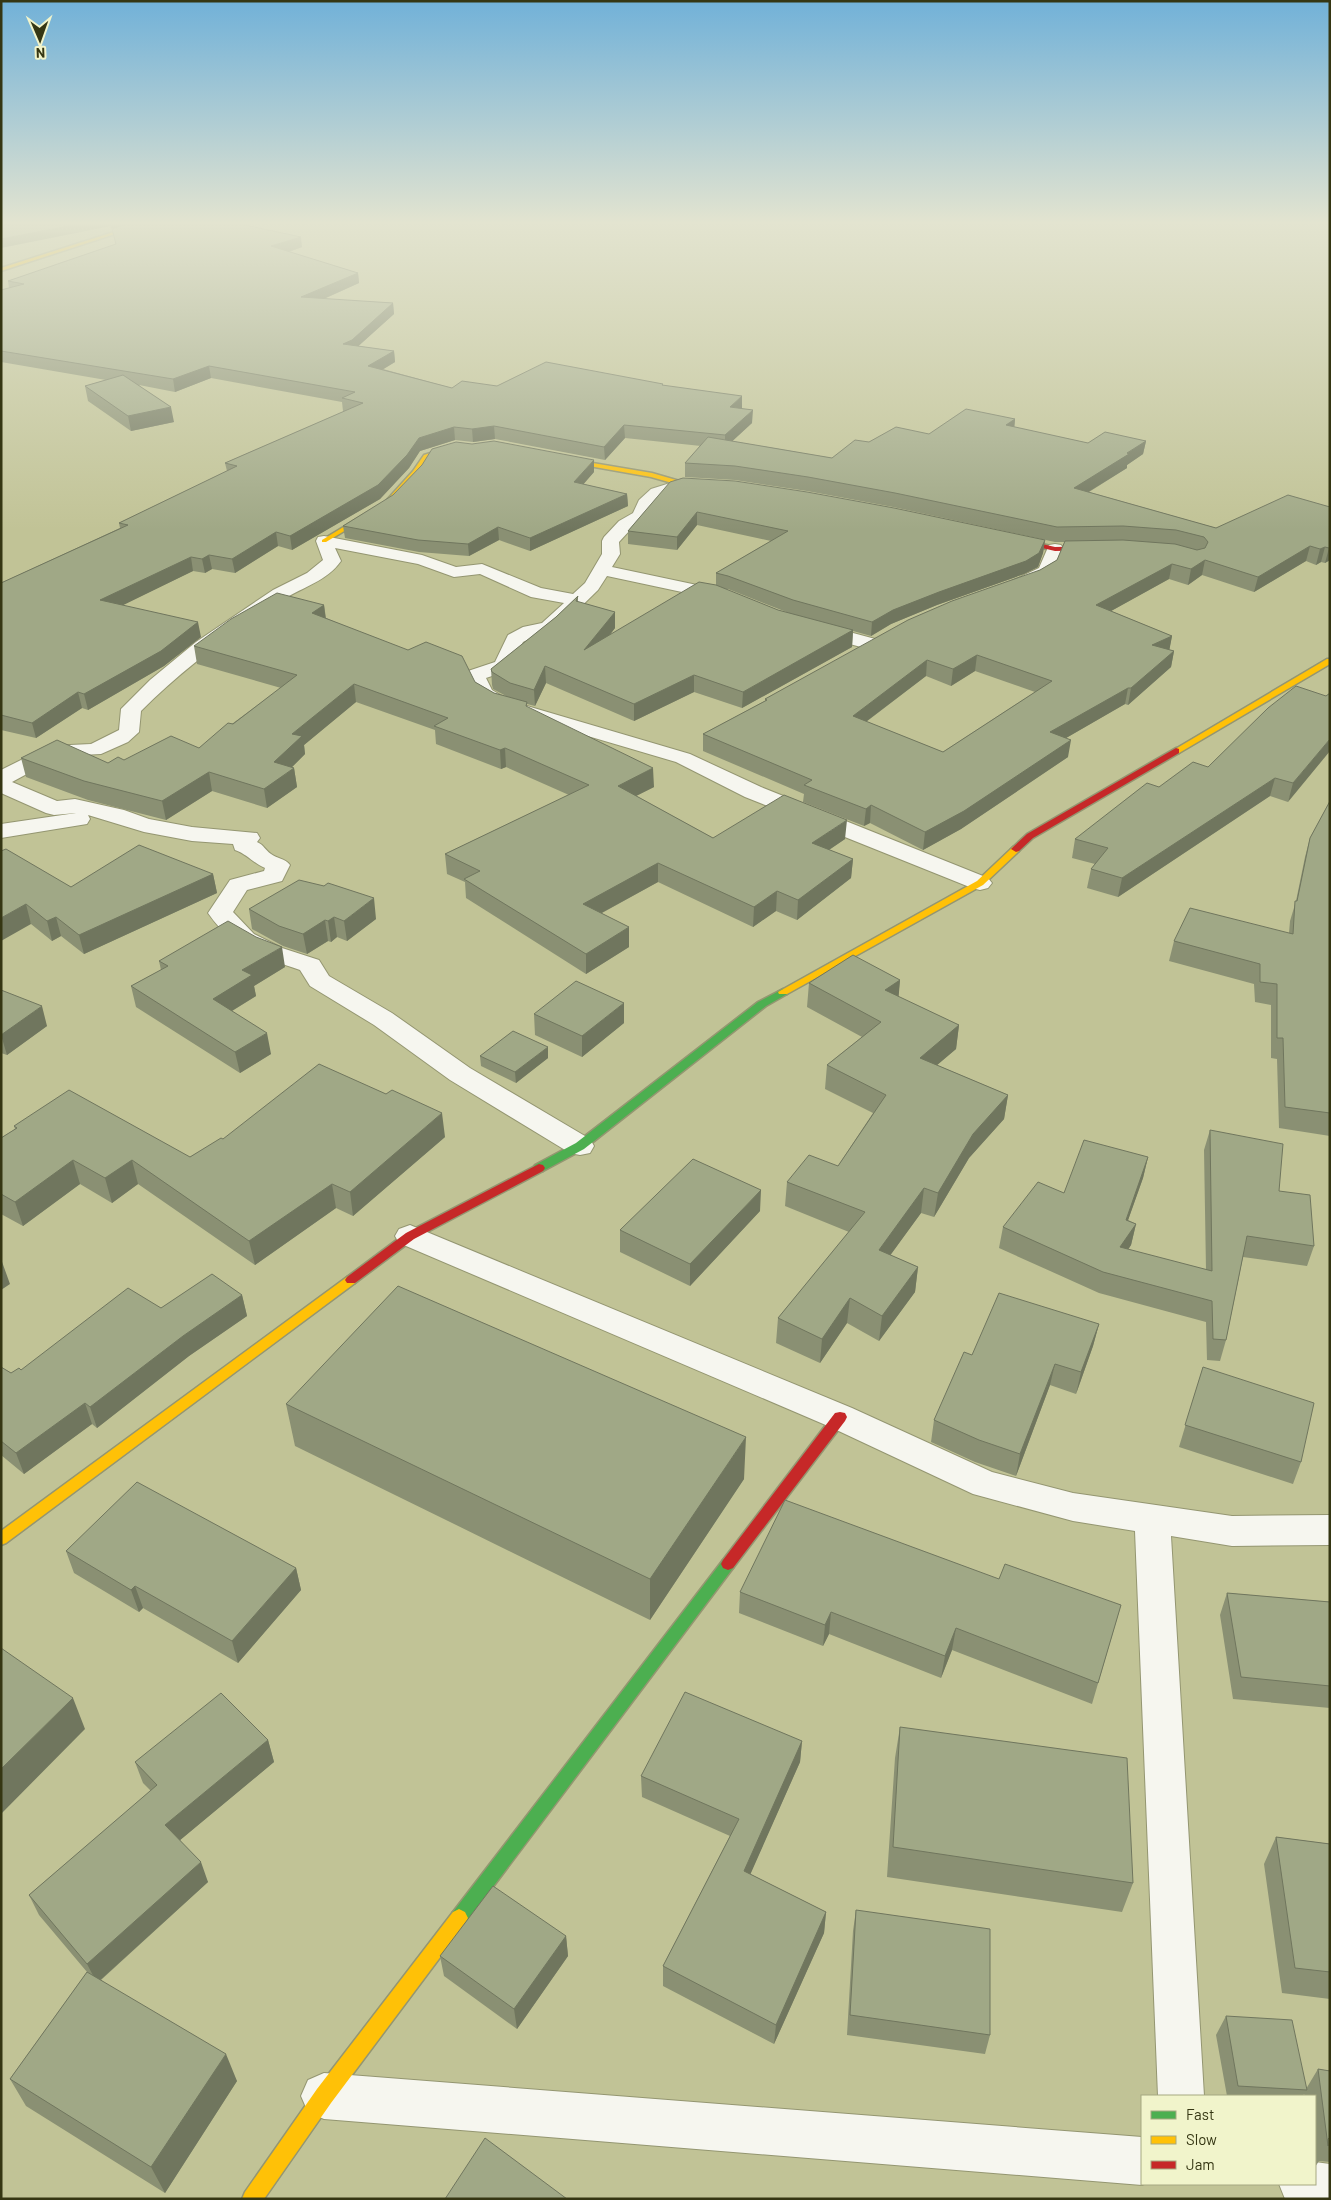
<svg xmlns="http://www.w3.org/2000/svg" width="1331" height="2200" font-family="Barlow,sans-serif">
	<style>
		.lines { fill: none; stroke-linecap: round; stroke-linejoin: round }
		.street-casing { stroke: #949671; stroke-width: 2 }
		.fast-casing { stroke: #949671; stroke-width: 3 }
		.slow-casing { stroke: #949671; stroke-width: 3 }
		.jam-casing { stroke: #949671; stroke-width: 3 }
		.street { fill: #f6f6ef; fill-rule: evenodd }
		.fast { fill: #4caf50; fill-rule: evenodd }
		.slow { fill: #ffc107; fill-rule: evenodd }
		.jam { fill: #c62828; fill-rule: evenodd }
		.wall { fill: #8a9073; fill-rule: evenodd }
		.shaded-wall { fill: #70765e }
		.building { fill: #a0a886; stroke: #70765e; fill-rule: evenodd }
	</style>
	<rect width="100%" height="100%" fill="#c1c396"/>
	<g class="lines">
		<defs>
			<path id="street" d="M683 479 689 481 691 484 689 487 663 495 652 505 646 519 631 529 619 542 620 554 612 567 730 592 733 596 730 600 724 601 607 576 598 590 555 632 535 636 523 642 510 670 486 678 492 690 510 701 690 754 761 787 988 878 992 883 988 888 980 890 972 888 745 797 676 762 496 709 477 698 465 675 468 671 495 662 508 635 523 627 542 623 564 603 531 597 480 574 454 577 418 564 335 548 341 561C327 581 303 587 284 599 233 632 184 668 141 711L139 732 128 742 101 754 60 756 12 782 57 801 75 799 124 810 149 819 192 827 257 833 260 838 257 842C264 845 265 850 271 854 277 859 285 858 290 865L282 881 247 890 233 912 254 934 282 948 319 960 329 976 392 1013 470 1068 590 1139 594 1146 590 1153 580 1155 570 1153 450 1080 374 1025 310 986 300 970C261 957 233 949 208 913L230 880 264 871 265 868C253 863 247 854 235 850L233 844 192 841 144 832 88 815 90 819 87 824 1 838V824L76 813 54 815 46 813 1 793V770L49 746 91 744 119 730 121 709 150 680 196 642 273 590 307 573 323 560 316 541 318 537 324 536 422 555 456 567 482 564 541 588 573 594 585 583 602 554V541L604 537 619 521 633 513 639 500 651 489Z
				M1055 544 1061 545 1064 549 1053 575C1041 581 1026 592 1012 589L1009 585 1012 581 1039 568 1049 545Z
				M816 623 879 640 881 644 879 648 872 650 809 633 807 629 809 625Z
				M410 1225 852 1408 992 1472 1073 1493 1232 1516 1330 1515V1545L1232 1546 1171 1536 1204 2096H1158L1135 1531 1073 1521 973 1494 828 1426 399 1243 395 1236 399 1229Z
				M324 2073 1142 2137V2184H1144L1142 2185 324 2119 308 2112 301 2096 308 2080Z
				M1315 2162 1330 2164V2199H1285L1279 2184H1315Z"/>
			<path id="fast" d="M783 989 788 992 787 994 766 1006 584 1149 543 1171H535L533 1168 535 1165 576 1143 758 1002Z
				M728 1558 733 1560 735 1564 733 1568 465 1924 459 1927 453 1924 450 1918 453 1912 723 1560Z"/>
			<path id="slow" d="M145 222H152L1 271V268Z
				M456 445 466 448 463 450 456 449 428 457 418 473 389 504 326 542H322V540L385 502 413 471 424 455Z
				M557 457 652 473 683 482 709 483 712 485 709 487 683 486 651 477 555 460 554 459Z
				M1327 659H1330V664L1179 753H1173L1172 751Z
				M1016 846 1019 847V851L983 885 787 994H779L778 992 977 881 1013 847Z
				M351 1275 355 1277 357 1280 355 1283 6 1543 1 1545V1531L347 1277Z
				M459 1909 465 1912 468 1918 465 1924 331 2103 264 2199H242L245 2192 317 2089 453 1912Z"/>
			<path id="jam" d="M1007 536 1055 547 1098 546 1101 548 1098 550 1055 551 1005 539V537Z
				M1176 748 1179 749V753L1033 838 1019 851 1016 852 1011 849 1027 834Z
				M539 1164 543 1165 545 1168 543 1171 414 1239 355 1283H347L345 1280 347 1277 406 1233Z
				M840 1412 845 1413 847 1417 845 1421 733 1568 728 1570 723 1568 721 1564 723 1560 835 1413Z"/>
		</defs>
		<use href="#street" class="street-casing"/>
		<use href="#fast" class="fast-casing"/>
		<use href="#slow" class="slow-casing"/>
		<use href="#jam" class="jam-casing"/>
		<use href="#street" class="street"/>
		<use href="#fast" class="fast"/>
		<use href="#slow" class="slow"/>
		<use href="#jam" class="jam"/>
	</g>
	<path class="wall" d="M112 229 302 247 289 252 358 273 359 283 324 299 393 303 394 314 358 346 394 351 395 362 383 369 452 388 497 386H663L742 409 752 423 732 441 832 458 869 442 929 434 1015 419 1014 427 1088 443 1146 441 1143 454 1127 465V468L1089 492 1216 528 1330 507V560L1325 563 1321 562 1316 565 1306 561 1254 592 1202 575 1188 585 1169 579 1111 611 1172 636 1169 650 1174 651 1171 667 1128 705 1125 704 1066 738 1068 757 961 829 923 850 870 823 864 826 803 802 804 794 703 751V734L765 701V699L1040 570 1057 560 1065 542H1055L893 507 807 491 735 480 685 477V463L701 446 625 438 605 460 495 439 473 442 455 440 420 451 409 468 380 499 292 550 278 546 235 573 212 569 205 573 193 571 122 605 201 637 164 666 88 710 82 708 36 738 1 730V583L120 528 119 523 227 471 225 463 345 411H343L342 402 211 378 175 392 139 385 174 422 131 431 88 401 85 386 106 380 1 362V290L9 288 8 281 116 245ZM975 671 1035 692 943 752 866 722 926 676 951 686Z
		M594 472 583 484 627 494 628 506 530 551 499 540 469 556 419 552 345 538 343 526Z
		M670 482 1045 540 1043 553 1038 567 1024 574 937 605 891 624 871 636 853 631 852 647 742 708 694 692 634 721 546 683 535 706 527 704V707L654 787 636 796 713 838 845 839 829 850 853 859 851 878 797 920 776 911 753 927 658 882 602 913 629 947 586 974 466 898 465 882 447 874 445 854 569 795 506 767 501 769 436 744 435 730 356 702 304 745 305 754 291 768H294L297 787 267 808 212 791 166 820 88 800 26 777 21 758 108 763 124 760 199 748 281 688 197 664 194 646 324 605 326 618 475 682 494 693 506 696 493 689 492 685 491 669 556 617 578 596V602L615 612V628L610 635 716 585V573L771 541 697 525 677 550 628 544V531ZM725 589H728L789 613 778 610Z
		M1326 696 1288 802 1270 796 1118 897 1087 888 1091 869 1095 864 1072 858 1075 839 1159 787 1208 767Z
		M1330 801V1136L1279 1128 1277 1059 1271 1058V1005L1255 1002 1254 984 1169 961 1174 941 1289 933 1290 921 1296 901 1305 857 1310 838Z
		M1 851 71 887 213 874 217 893 84 954 61 936 52 941 31 924Z
		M249 909 376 919 347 941 337 937 331 942 328 941 307 954 283 946 252 929Z
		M159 961 285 967 254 986 256 996 232 1011 271 1054 240 1073 136 1007 131 986 161 970Z
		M900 980 898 997 959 1025 956 1049 937 1065 1008 1095 1004 1119 969 1158 934 1217 921 1213 890 1255 918 1267 915 1292 879 1341 847 1323 820 1363 776 1343 778 1318 849 1232 785 1206 787 1182 838 1166 873 1113 825 1089 827 1065 862 1037 807 1007 809 983Z
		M1 990 47 1026 7 1055 1 1053Z
		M534 1014 624 1023 582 1057 535 1035Z
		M480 1056 548 1058 516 1083 481 1066Z
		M14 1126 190 1157 223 1139 445 1137 353 1216 336 1208 255 1265 138 1184 112 1203 80 1184 23 1226 1 1214V1138L15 1129Z
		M1210 1130 1279 1191 1314 1246 1307 1266 1243 1257 1226 1340 1220 1361 1207 1360 1206 1322 1099 1293 999 1248 1003 1227 1064 1193 1148 1157 1143 1178 1128 1220 1136 1224 1131 1245 1128 1250 1206 1270 1204 1150Z
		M760 1211 690 1286 620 1252V1230Z
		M242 1295 247 1316 189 1356 97 1428 92 1424 24 1474 1 1455V1367L11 1373 21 1370 161 1308Z
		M1099 1324 1093 1346 1076 1394 1050 1385 1016 1476 975 1462 931 1442 934 1420 972 1355Z
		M1203 1367 1301 1462 1293 1484 1179 1447Z
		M286 1404 744 1479 650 1620 295 1446Z
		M66 1551 296 1568 301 1590 238 1663 143 1608 139 1612 74 1573Z
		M999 1579 1121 1605 1092 1704 952 1650 941 1678 829 1634 823 1646 739 1613 740 1592Z
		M1227 1593 1330 1602V1708L1233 1699 1220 1615Z
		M900 1727 1133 1883 1122 1912 887 1877 895 1758Z
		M268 1740 274 1762 180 1840 208 1882 101 1980 237 2081 165 2193 26 2106 10 2079 87 1972 39 1915 29 1895 151 1791 143 1783 135 1762Z
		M802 1741 800 1762 750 1874 826 1912 824 1933 774 2044 663 1986V1966L730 1836 642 1797 641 1776Z
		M1276 1837 1330 1844V1999L1282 1993 1264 1864Z
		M856 1910 990 2035 985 2054 847 2035 853 1931Z
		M566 1936 568 1956 517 2029 444 1976 440 1956Z
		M1226 2016 1306 2089 1318 2069 1330 2071V2162L1319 2161 1315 2167V2096H1305L1304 2094 1303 2096H1227L1216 2035Z"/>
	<path class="shaded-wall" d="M89 222H110L111 226 1 248V239Z
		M110 222H131L111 229Z
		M301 237 302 247 273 257 271 246Z
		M358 273 359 283 303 308 301 297Z
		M393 303 394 314 353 351 343 344Z
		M394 351 395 362 369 378 368 366Z
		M209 366 211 378 175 392 173 379Z
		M742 396V409L730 407Z
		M171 407 174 422 131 431 128 416Z
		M753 410 752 423 725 448V435Z
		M1015 419 1014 432 1006 425Z
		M624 425 625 438 605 460 604 447Z
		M494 426 495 439 473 442 472 429Z
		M454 427 455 440 420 451 409 468 380 499 292 550 290 536 419 438Z
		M1146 441 1143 454 1127 465V468L1072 502 1074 488Z
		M594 460V472L575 494 574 482Z
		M627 494 628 506 530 551V538Z
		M697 512V525L677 550V537Z
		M498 527 499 540 469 556 468 544Z
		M276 532 278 546 235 573 232 559Z
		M1045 540 1043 553 1038 567 1024 574 937 605 891 624 871 636 872 622 893 610Z
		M1310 546 1306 561 1254 592 1258 577Z
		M1325 547 1321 562 1316 565 1320 549Z
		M1330 547V560L1325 563 1329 548Z
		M209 555 212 569 205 573 202 559Z
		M191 557 193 571 103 615 100 600Z
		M1205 560 1202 575 1188 585 1191 569Z
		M1172 564 1169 579 1093 621 1096 605Z
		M324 605 326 622 312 613Z
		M615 612V628L585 666 584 650Z
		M198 622 201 637 164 666 88 710 84 694Z
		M853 630 852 647 742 708 743 692Z
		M1172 636 1169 652 1152 645Z
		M1174 651 1171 667 1128 705 1131 688Z
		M977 655 975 671 951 686 953 669Z
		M927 660 926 676 851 733 853 716Z
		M545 666 546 683 535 706 534 690Z
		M694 675V692L634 721V704Z
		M354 684 356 702 304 745 305 754 282 777 294 768 297 787 267 808 264 789 274 762 292 734Z
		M1128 688 1125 704 1047 749 1050 732Z
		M78 692 82 708 36 738 32 723Z
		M1330 739V751L1288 802 1293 783Z
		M1071 740 1068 757 961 829 923 850 925 832Z
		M505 748 506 767 501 769 500 750Z
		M653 768 654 787 618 805V786Z
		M209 772 212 791 166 820 162 801Z
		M1275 778 1270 796 1118 897 1122 878Z
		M871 805 870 823 864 826 866 809Z
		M847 820 845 839 811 862 812 843Z
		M853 859 851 878 797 920 798 900Z
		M658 863V882L583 923V904Z
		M213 874 217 893 84 954 79 935Z
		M777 891 776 911 753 927 754 907Z
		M374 898 376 919 347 941 344 921Z
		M26 904 31 924 1 941V918Z
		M56 917 61 936 52 941 47 921Z
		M334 917 337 937 331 942 328 921Z
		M325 920 328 941 307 954 303 934Z
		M629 927V947L586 974V954Z
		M282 947 285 967 254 986 256 996 217 1020 213 999 242 970Z
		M900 980 898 1004 885 990Z
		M624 1003V1023L582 1057V1036Z
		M42 1006 47 1026 7 1055 1 1035Z
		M959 1025 956 1049 917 1082 920 1058Z
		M267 1033 271 1054 240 1073 235 1052Z
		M548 1047V1058L516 1083 515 1072Z
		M1008 1095 1004 1119 969 1158 934 1217 938 1193 973 1134Z
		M442 1113 445 1137 353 1216 350 1192Z
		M1148 1157 1143 1178 1121 1240 1126 1220Z
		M73 1160 80 1184 23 1226 15 1202Z
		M132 1160 138 1184 112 1203 105 1178Z
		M332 1184 336 1208 255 1265 249 1241Z
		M924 1188 921 1213 876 1275 879 1250Z
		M761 1190 760 1211 690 1286V1264Z
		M1136 1224 1131 1245 1115 1268 1120 1247Z
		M1 1259 10 1284 1 1290Z
		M918 1267 915 1292 879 1341 882 1316Z
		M242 1295 247 1316 189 1356 97 1428 90 1407 183 1336Z
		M850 1298 847 1323 820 1363 822 1339Z
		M1099 1324 1093 1346 1076 1394 1081 1372Z
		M1055 1364 1050 1385 1016 1476 1020 1454Z
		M85 1403 92 1424 24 1474 16 1453Z
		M746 1437 744 1479 650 1620V1579Z
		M296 1568 301 1590 238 1663 232 1641Z
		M135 1586 143 1608 139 1612 131 1590Z
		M831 1612 829 1634 823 1646 825 1625Z
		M956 1628 952 1650 941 1678 945 1656Z
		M73 1698 85 1729 1 1814V1769Z
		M268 1740 274 1762 173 1846 165 1825Z
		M802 1741 800 1762 743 1891 744 1871Z
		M201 1862 208 1882 97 1983 87 1964Z
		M826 1912 824 1933 774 2044 776 2025Z
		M566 1936 568 1956 517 2029 514 2009Z
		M226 2054 237 2081 165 2193 151 2167Z"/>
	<path class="building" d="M1 222H89L1 239Z
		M132 222H191L209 225 220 222H231L301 237 271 246 358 273 301 297 393 303 352 340 343 344 394 351 368 366 452 388 462 381 497 386 546 362 663 384 662 385 742 396 730 407 753 410 725 435 624 425 604 447 494 426 472 429 454 427 419 438 407 455 378 485 290 536 276 532 232 559 209 555 202 559 191 557 100 600 198 622 161 651 84 694 78 692 32 723 1 715V583L128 525 119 523 237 466 225 463 363 403 342 398 355 392 209 366 173 379 1 351V290L24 284 8 281 116 244 112 229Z
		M123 375 171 407 128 416 85 386Z
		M966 409 1015 419 1006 425 1088 443 1105 432 1146 441 1127 453 1129 454 1074 488 1216 528 1288 495 1330 507V547L1329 548 1325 547 1320 549 1310 546 1258 577 1205 560 1191 569 1172 564 1096 605 1172 636 1152 645 1174 651 1131 688H1128L1050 732 1071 740 964 811 925 832 871 805 866 809 804 785 812 780 703 734 767 700 765 699 908 620 952 601 1040 570 1057 560 1065 541 1123 540 1175 544 1197 550 1205 548 1208 542 1204 537 1176 530 1123 526 1057 527 895 493 808 477 735 466 685 463 708 437 832 458 855 440 869 442 896 427 929 434ZM977 655 1052 681 943 752 853 716 927 660 953 669Z
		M494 441 594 460 574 482 627 494 530 538 498 527 468 544 418 540 343 526 393 495 422 465 432 449 456 442 472 444Z
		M683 478 735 481 807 492 894 508 1045 540 1039 553 1026 561 939 592 893 610 872 622 793 600 728 576 716 573 788 531 697 512 677 537 628 531 670 482Z
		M699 582 716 585 778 610 853 630 743 692 694 675 634 704 545 666 534 690 510 683 492 672 491 669 556 617 578 596 576 601 615 612 584 650Z
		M277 593 324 605 312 613 408 650 426 642 462 656 475 682 494 693 527 702 526 706 653 768 618 786 713 838 784 795 847 820 812 843 853 859 798 900 777 891 754 907 658 863 583 904 629 927 586 954 464 879 480 871 445 854 589 785 505 748 500 750 434 726 448 718 354 684 292 734 302 736 274 762 294 768 264 789 209 772 162 801 84 781 21 758 57 740 108 763 118 757 124 760 171 736 199 748 228 723 233 724 297 675 194 646 231 619Z
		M1296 686 1326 696 1330 693V739L1293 783 1275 778 1122 878 1091 869 1108 848 1075 839 1147 783 1159 787 1193 762 1208 767 1268 708Z
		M1330 801V1113L1285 1107 1283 1038H1277V984L1260 982V964L1174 941 1190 908 1293 934 1295 901H1297L1310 838Z
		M139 845 213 874 79 935 56 917 47 921 26 904 1 918V851L6 849 71 887Z
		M299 880 324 886 328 883 374 898 344 921 334 917 328 921 325 920 303 934 279 926 249 909Z
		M228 921 256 937 282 947 242 970 252 975 213 999 267 1033 235 1052 131 986 168 966 159 961Z
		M853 955 900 980 885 990 959 1025 920 1058 1008 1095 973 1134 938 1193 924 1188 879 1250 918 1267 882 1316 850 1298 822 1339 778 1318 865 1212 787 1182 809 1155 838 1166 886 1095 827 1065 881 1022 809 983Z
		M576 981 624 1003 582 1036 534 1014Z
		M1 990 42 1006 1 1035Z
		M513 1031 548 1047 515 1072 480 1056Z
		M319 1064 386 1094 392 1090 442 1113 350 1192 332 1184 249 1241 132 1160 105 1178 73 1160 15 1202 1 1194V1138L17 1128 14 1126 69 1090 190 1157 221 1138 223 1139Z
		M1210 1130 1283 1144 1279 1191 1310 1195 1314 1246 1247 1236 1226 1340 1213 1339 1212 1301 1103 1272 1003 1227 1038 1182 1064 1193 1084 1140 1148 1157 1126 1220 1136 1224 1120 1247 1212 1271Z
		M693 1159 761 1190 690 1264 620 1230Z
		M212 1274 242 1295 183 1336 90 1407 85 1403 16 1453 1 1441V1367L11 1373 19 1368 21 1370 128 1288 161 1308Z
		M398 1286 746 1437 650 1579 286 1404Z
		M999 1293 1099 1324 1081 1372 1055 1364 1020 1454 979 1440 934 1420 964 1352 972 1355Z
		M1203 1367 1314 1403 1301 1462 1185 1425Z
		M137 1482 296 1568 232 1641 135 1586 131 1590 66 1551Z
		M785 1500 999 1579 1005 1564 1121 1605 1098 1683 956 1628 945 1656 831 1612 825 1625 740 1592Z
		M1227 1593 1330 1602V1686L1241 1677Z
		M1 1648 73 1698 1 1769Z
		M685 1692 802 1741 744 1871 826 1912 776 2025 663 1966 739 1819 641 1776Z
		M221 1693 268 1740 165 1825 201 1862 87 1964 29 1895 157 1785 135 1762Z
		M900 1727 1127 1758 1133 1883 893 1847Z
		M1276 1837 1330 1844V1972L1295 1968Z
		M493 1886 566 1936 514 2009 440 1956Z
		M856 1910 990 1929V2035L850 2015Z
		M87 1972 226 2054 151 2167 10 2079Z
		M1226 2016 1292 2020 1307 2090 1238 2086Z
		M1318 2069 1330 2071V2137L1328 2139V2146Z
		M485 2138 567 2199H445Z"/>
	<linearGradient id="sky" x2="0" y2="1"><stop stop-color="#71b1d8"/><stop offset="0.42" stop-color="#e3e4d0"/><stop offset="1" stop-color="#e3e4d0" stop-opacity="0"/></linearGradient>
	<rect width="1331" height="530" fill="url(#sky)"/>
	<rect width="1331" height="2200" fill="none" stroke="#353613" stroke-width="5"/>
	<rect x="1141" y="2095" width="175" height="90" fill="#f1f4cb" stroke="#a6a881"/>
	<rect x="1151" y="2111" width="25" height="8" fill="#4caf50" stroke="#a6a881"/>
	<text x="1186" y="2120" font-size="15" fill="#353613">Fast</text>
	<rect x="1151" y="2136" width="25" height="8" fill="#ffc107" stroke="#a6a881"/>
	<text x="1186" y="2145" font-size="15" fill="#353613">Slow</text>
	<rect x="1151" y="2161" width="25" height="8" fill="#c62828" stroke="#a6a881"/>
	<text x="1186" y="2170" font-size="15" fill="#353613">Jam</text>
	<g transform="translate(40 40) rotate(178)" stroke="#f1f4cb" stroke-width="4" paint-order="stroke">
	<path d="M0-4L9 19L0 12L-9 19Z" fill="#353613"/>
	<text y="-8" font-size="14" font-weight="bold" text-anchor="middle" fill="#353613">N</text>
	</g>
</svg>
